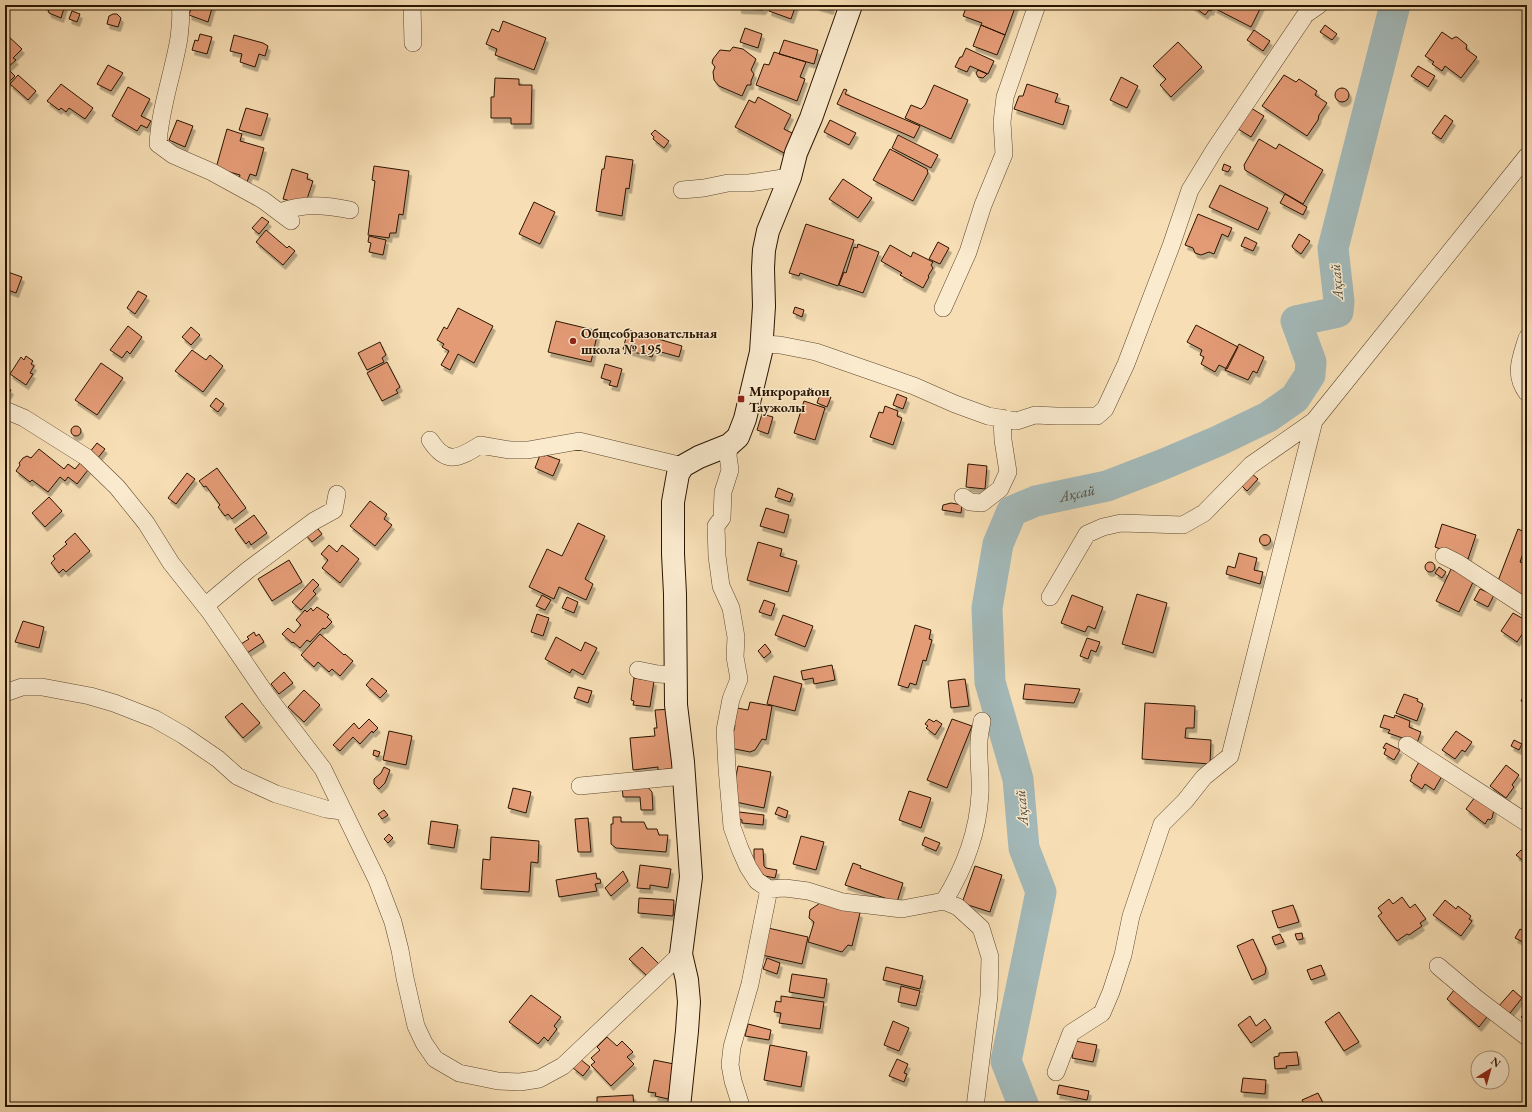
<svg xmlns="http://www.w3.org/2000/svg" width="1532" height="1112" font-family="'EB Garamond',serif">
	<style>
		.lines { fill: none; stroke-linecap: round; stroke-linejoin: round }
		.river { stroke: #a3b9b9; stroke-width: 31 }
		.building { fill: #e39b76; stroke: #291400; filter: url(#shadow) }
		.street-casing { stroke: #5c462d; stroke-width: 18 }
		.secondary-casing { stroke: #291400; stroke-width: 24 }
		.street { stroke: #faeace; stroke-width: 17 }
		.secondary { stroke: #faeace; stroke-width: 22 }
		.poi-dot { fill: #8f2418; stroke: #faeace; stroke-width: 1.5 }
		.labels { text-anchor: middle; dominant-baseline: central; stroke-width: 3; stroke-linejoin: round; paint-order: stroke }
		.poi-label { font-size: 14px; font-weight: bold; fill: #291400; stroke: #faeace; text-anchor: start }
		.water-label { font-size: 15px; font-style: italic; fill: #544e41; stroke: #faeace }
	</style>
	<defs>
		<filter id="shadow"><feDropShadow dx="2.5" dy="4.5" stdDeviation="0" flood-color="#0004"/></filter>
	</defs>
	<rect width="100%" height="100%" fill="#f7deb4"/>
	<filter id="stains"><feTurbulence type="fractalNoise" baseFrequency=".005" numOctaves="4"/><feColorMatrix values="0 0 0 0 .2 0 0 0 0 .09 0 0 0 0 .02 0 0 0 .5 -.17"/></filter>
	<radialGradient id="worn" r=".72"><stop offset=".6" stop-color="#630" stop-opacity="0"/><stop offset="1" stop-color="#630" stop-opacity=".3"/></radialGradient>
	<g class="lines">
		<path class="river" id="s1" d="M1024 1107 1006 1061 1041 892 1024 848 1018 779 990 682 987 608 998 544 1012 511 1036 501 1107 486 1164 464 1218 441 1268 417 1295 398 1310 375 1311 362 1296 321 1338 312 1339 301 1333 248 1395 5"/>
	</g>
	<path class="building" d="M43 5H65L61 18 49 13 48 9Z
		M192 5H213L208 22 189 15Z
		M739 5H767L763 10 739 9Z
		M771 5H796L791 19 769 11Z
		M817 5H832L831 10 817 6Z
		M967 5H1016L1005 35 981 25 982 23 963 16Z
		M1191 5H1213L1211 11 1209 10 1205 15Z
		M1215 5H1262L1251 27 1214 8Z
		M72 11 80 14 77 22 69 19Z
		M113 14H117L121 18 118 27 107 24 109 16Z
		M503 21 546 38 534 70 495 55 497 49 486 44 492 29 499 32Z
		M981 25 1005 35 997 55 973 46Z
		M1325 25 1337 34 1332 40 1320 32Z
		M745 28 762 34 758 48 740 42Z
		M1254 30 1270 41 1263 51 1247 40Z
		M1442 32 1452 39 1455 37H1457L1467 45 1466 49 1477 57 1461 78 1445 66 1442 71 1432 64 1434 62 1425 56Z
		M6 34 22 49 13 58 16 60 7 68 15 76 8 83 5 79Z
		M200 34 212 37 207 54 192 50 195 40 198 41Z
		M234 35 263 43 268 46 265 56 259 54 255 67 240 62 242 54 230 51Z
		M784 40 818 50 814 64 779 54Z
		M1178 42 1202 67 1171 97 1160 85 1166 79 1153 66Z
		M733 47 743 49 756 59 751 70 754 74 751 81V85H747L742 96 719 86 714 80 713 72 715 67 712 63 713 59 720 50 730 51Z
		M966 48 994 61 988 74 970 66 967 72 955 67 960 57H962Z
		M774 52 806 62 800 77 805 79 797 101 756 85 764 64 769 65Z
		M108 65 123 73 111 91 97 84Z
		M1418 66 1435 76 1428 87 1411 76Z
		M978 70 987 74 983 78 978 77 976 73Z
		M18 75 36 91 28 100 10 84Z
		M1284 75 1296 82 1299 79 1317 91 1315 95 1327 103 1319 115 1318 120 1307 136 1262 106Z
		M1121 77 1138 86 1127 108 1110 100Z
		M495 78 519 79V85H532L531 124H511V118H491V97H494Z
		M61 84 93 108 85 119 69 108 66 112 61 108 59 110 47 101Z
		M1027 84 1058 94 1055 102 1069 106 1063 125 1014 109 1019 96H1023Z
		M934 85 968 100 951 139 905 118 911 105 921 109 925 105Z
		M128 87 150 99 141 116 151 121 147 128 141 125 137 131 112 116Z
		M1335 95a7 7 0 1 1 14 0a7 7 0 1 1-14 0Z
		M844 89 847 90 845 94 920 126 914 138 837 104Z
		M758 97 791 115 784 129 794 134 784 153 735 127 749 100 755 103Z
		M246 108 268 114 261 136 239 130Z
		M1251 108 1264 116 1251 137 1238 129Z
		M1445 115 1453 121 1441 139 1432 133Z
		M177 120 193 126 185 147 169 140Z
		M830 120 856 133 849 145 824 132Z
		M227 129 242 134 240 141 264 148 256 176 250 174 247 182 239 179 240 175 216 168Z
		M655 130 669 141 664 148 653 139 654 137 651 134Z
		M898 135 938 155 931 168 892 148Z
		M1259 139 1276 149 1279 144 1323 170 1303 204 1245 170 1244 165Z
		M890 149 927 169 928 173 913 201 873 180Z
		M606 156 633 160 629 189 626 188 622 216 596 211 602 169H604Z
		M1224 164 1231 167 1228 172 1222 170Z
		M374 166 409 171 403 215 399 214 396 233H390L389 238 368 235 375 181 372 180Z
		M292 169 308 174 307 179 313 181 306 202 298 203 283 199Z
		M843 179 872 198 858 218 829 199Z
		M1220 185 1268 208 1258 230 1209 207Z
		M1285 194 1307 207 1303 215 1280 203Z
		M534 202 555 212 540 244 519 234Z
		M1198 214 1232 228 1228 237 1222 234 1214 254 1209 252 1201 255 1195 253 1193 248 1185 245Z
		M262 217 269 222 259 234 252 228Z
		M806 224 854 240 838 286 800 273 799 276 789 273Z
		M266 230 287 248 289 246 295 251 283 265 256 242Z
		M1299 234 1310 241 1301 254 1293 248 1292 246Z
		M369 236 386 240 383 255 369 252 371 243 368 242Z
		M1245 237 1257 243 1253 251 1241 246Z
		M938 242 949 248 940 264 929 259Z
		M858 244 879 252 863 293 839 285 844 272 846 273 854 247 857 248Z
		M890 245 911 257 913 252 933 262 931 265 933 268 928 276 929 277 923 288 900 275 902 273 881 261Z
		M5 271 22 277 16 293 5 289Z
		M138 291 147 296 135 314 127 308Z
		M795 307 804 310 802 317 793 313Z
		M458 308 493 326 474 363 458 354 450 370 441 365 449 351 442 347 444 344 437 340 444 327 447 329Z
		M556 321 598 331 591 362 548 352Z
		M1196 325 1238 347 1227 369 1219 365 1215 372 1201 364 1204 357 1200 355 1202 350 1187 342Z
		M128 326 142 337 130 354 127 351 122 358 110 350Z
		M191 327 200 335 191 345 182 337Z
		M628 330 682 346 679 357 654 350 652 357 623 349Z
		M380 342 386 355 382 358 384 362 367 370 358 353Z
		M1239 344 1264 357 1257 373 1253 371 1248 380 1225 370Z
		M192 350 206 360 210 355 223 366 203 392 175 371Z
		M26 356 33 361 31 364 34 366 30 373 33 374 26 385 10 374 21 357 24 360Z
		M387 362 400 387 396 390 398 393 382 401 367 373Z
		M101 363 123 378 97 415 75 400Z
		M605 364 622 369 617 387 609 385 611 381 601 378Z
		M5 386 11 390 5 400Z
		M820 394 831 397 827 407 817 403Z
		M897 394 907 398 903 409 893 405Z
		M216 398 224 404 218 412 210 406Z
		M804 401 825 408 815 440 794 433Z
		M885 406 898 411 897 416 902 418 893 445 870 437 879 412 883 413Z
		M762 414 773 417 768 434 757 430Z
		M71 431a5 5 0 1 1 10 0a5 5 0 1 1-10 0Z
		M97 443 105 449 97 459 89 453Z
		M39 449 64 469 68 464 75 469 80 463 88 470 77 484 68 477 65 481 60 477 48 492 32 480 30 482 16 471 20 465 19 463 23 458 27 456 31 458Z
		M540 455 545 456 546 455 560 460 553 476 535 468Z
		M968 464 987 466 985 489 966 487Z
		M217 468 246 508 232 519 228 514 225 516 218 507 220 505 206 486 204 487 199 481Z
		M187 473 195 479 176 504 168 498Z
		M1251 473 1258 479 1247 491 1241 485Z
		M778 488 793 494 790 502 775 497Z
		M49 497 62 511 45 527 32 513Z
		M370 501 387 514 384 519 392 525 375 546 350 526Z
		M951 503 962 505 961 513 942 510 943 505Z
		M766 508 789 515 784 533 760 526Z
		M254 515 267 533 251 545 249 541 246 544 235 529Z
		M578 523 605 536 585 579 593 584 586 600 559 587 554 599 529 587 547 549 562 556Z
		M1442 524 1476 535 1468 559 1435 547Z
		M315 525 322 534 312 542 305 534Z
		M1518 529 1527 533V542L1520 562 1527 565V597L1496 586Z
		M75 533 90 551 66 572 63 569 59 573 51 563 55 559 53 556 67 544 65 542Z
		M1259.5 540a5.5 5.5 0 1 1 11 0a5.5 5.5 0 1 1-11 0Z
		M758 542 782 549 780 556 797 561 788 592 747 580Z
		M329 545 337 552 342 545 359 559 340 583 322 568 328 560 321 554Z
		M1239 553 1257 558 1254 570 1263 572 1260 584 1226 574 1228 566 1235 568Z
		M289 560 302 582 272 601 258 579Z
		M1425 567a5 5 0 1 1 10 0a5 5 0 1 1-10 0Z
		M1439 567 1446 572 1442 578 1435 573Z
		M1451 569 1474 580 1459 612 1436 601Z
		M313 579 319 585 313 591 316 594 301 610 292 602Z
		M1480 589 1494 595 1488 607 1474 600Z
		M1137 594 1167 603 1153 653 1122 644Z
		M542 595 551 600 545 610 536 606Z
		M1072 595 1103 607 1095 629 1088 626 1085 632 1061 623Z
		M567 597 578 602 574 613 562 608Z
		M764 600 775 604 771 616 759 612Z
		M317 607 329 615 327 617 332 622 325 629 323 628 310 642 307 640 300 648 293 642 292 643 282 634 288 628 294 633 301 625 296 620 305 610 307 612 311 608 313 611Z
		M1513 613 1527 621V627L1517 642 1501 631Z
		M537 614 549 618 543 636 531 632Z
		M783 615 813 626 805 647 775 635Z
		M23 621 44 627 39 648 15 642Z
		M915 625 931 630 929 639 932 640 926 661 923 660 916 685 910 683 908 688 898 685Z
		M254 632 256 636 259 634 264 642 247 653 241 644 249 639 247 637Z
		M320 634 344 655 345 654 353 661 340 676 332 669 329 672 318 662 314 667 301 655Z
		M556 637 581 651 585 642 597 648 583 675 572 669 570 673 545 659Z
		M1087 638 1100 642 1096 652 1091 650 1088 659 1080 656Z
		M765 644 771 652 764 658 758 651Z
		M832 665 835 680 814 684 813 678 803 680 801 671Z
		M284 672 293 683 279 694 271 684Z
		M774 676 802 684 795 711 767 704Z
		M372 678 387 691 380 698 366 685Z
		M634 678 654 681 650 707 633 705 634 701 631 700Z
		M965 679 969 706 951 708 948 681Z
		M1025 684 1080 689 1074 703 1023 699Z
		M578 687 592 691 588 703 574 698Z
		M304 690 320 705 304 722 288 707Z
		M1526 692 1527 693V705L1521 701Z
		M1404 694 1418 699 1417 701 1423 704 1417 721 1396 713Z
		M750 702 772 706 766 740 762 739 755 750 750 752 730 748 735 725 729 724 732 707 748 710Z
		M242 703 260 723 243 738 225 717Z
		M1145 703 1195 706 1194 728H1186L1185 738 1211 740 1210 764 1142 759Z
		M673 709 678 768 658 770V767L633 770 630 738 655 736 654 728H657L655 710Z
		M1384 715 1394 718 1395 715 1410 721 1409 727 1421 732 1417 743 1388 733 1390 730 1380 727Z
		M369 719 378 728 373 733 372 731 360 744 353 737 340 751 333 745 354 723 359 729Z
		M929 719 934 722 936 720 942 724 935 735 926 728 928 726 925 724Z
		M952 719 972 726 947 788 927 780Z
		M389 731 412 736 406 765 383 760Z
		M1456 731 1472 742 1465 752 1462 750 1455 759 1442 750Z
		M1514 740 1522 744 1519 750 1511 746Z
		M1386 743 1400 750 1394 760 1384 754 1386 749 1383 748Z
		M374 750 380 752 378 757 373 755Z
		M1419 762 1442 776 1434 790 1425 784 1422 789 1410 781 1412 777 1411 776Z
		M1506 765 1519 775 1512 785 1514 787 1506 798 1490 786Z
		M738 766 771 772 764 808 731 801Z
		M384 767 390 770 385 783 379 789 374 784V779L381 773Z
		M646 785 652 792 653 810H641L640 797H623L622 786Z
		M513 788 531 792 526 813 508 808Z
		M909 791 931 798 921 828 899 820Z
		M1475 797 1494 810 1492 818 1490 820 1488 819 1485 824 1466 809Z
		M778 807 788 811 786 818 775 814Z
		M384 810 388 815 382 819 378 814Z
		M739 812 764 815 763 825 742 823V820L738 818Z
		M613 817H621V822H644L647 829H657L659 835H668L666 852 616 848 611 844V824H613Z
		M588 818 591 852H578L575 819Z
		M431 821 458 825 454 848 428 844Z
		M389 834 393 838 388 843 384 839Z
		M801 836 824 842 816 870 793 864Z
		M491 837 539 841 538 863 531 862 529 892 481 889 483 859 490 860Z
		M925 837 940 843 936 851 922 845Z
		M754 849H763L764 866 766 868 777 870 775 878 765 876 757 869 754 862Z
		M1521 850 1527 854V864L1516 855Z
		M853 863 861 866 860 868 903 883 897 902 845 885Z
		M640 865 671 869 668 888 650 885V889L637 888Z
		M975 866 1002 875 990 912 962 903Z
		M623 871 628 881 611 896 605 888Z
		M596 873 597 879H600L601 883 595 884 597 891 559 897 556 880Z
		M1402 897 1410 908 1415 904 1426 919 1420 923 1422 926 1409 935 1407 934 1397 941 1378 916 1382 913 1378 908 1389 899 1393 904Z
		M639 898 674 900 673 916 638 913Z
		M1445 900 1456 909 1458 906 1471 916 1469 919 1472 921 1461 936 1433 915Z
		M820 903 860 913 852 946 848 945 842 952 808 942 814 922 809 918 810 910Z
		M1293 905 1299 922 1278 928 1272 911Z
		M768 928 808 937 802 964 762 955Z
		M1520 929 1527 933V944L1515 938Z
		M1302 933 1303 939 1297 940 1295 934Z
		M1280 934 1284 942 1275 945 1272 937Z
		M1253 939 1266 968 1265 974 1252 980 1237 946Z
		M642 947 659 964 647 976 629 959Z
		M767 958 780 963 777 974 763 969Z
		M1321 965 1325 975 1311 980 1307 970Z
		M886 967 923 976 920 989 883 980Z
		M792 974 827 979 824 998 789 992Z
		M901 986 920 991 916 1006 898 1002Z
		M1454 990 1490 1013 1479 1027 1447 999Z
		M1513 990 1522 998 1507 1017 1497 1008Z
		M531 995 561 1017 554 1026 557 1029 548 1041 544 1037 538 1044 509 1022Z
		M781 996 824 1002 820 1029 779 1023 781 1013 774 1012 776 1001 781 1002Z
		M1527 1011V1022L1521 1017Z
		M1339 1012 1359 1042 1344 1051 1325 1022Z
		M1250 1016 1256 1026 1265 1019 1271 1028 1251 1043 1238 1025Z
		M893 1021 909 1028 899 1051 884 1045Z
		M748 1024 771 1030 769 1040 745 1036Z
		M607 1037 617 1046 622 1041 633 1052 627 1057 634 1064 611 1086 591 1065 595 1062 591 1058 600 1050 597 1047Z
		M1075 1041 1097 1045 1093 1062 1072 1058Z
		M770 1045 807 1052 801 1087 764 1080Z
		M1297 1052 1299 1065 1286 1066 1287 1068 1275 1069 1274 1057 1279 1056V1053Z
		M580 1059 590 1067 583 1076 573 1068Z
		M897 1059 908 1064 904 1073 907 1074 904 1082 889 1076Z
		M654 1060 674 1064 668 1099 655 1096 656 1093 648 1092Z
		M1243 1078 1266 1080 1265 1094 1241 1092Z
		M1059 1085 1089 1091 1087 1100 1057 1094Z
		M1318 1093 1325 1107H1306L1302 1100Z
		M633 1095 634 1107H597V1097Z"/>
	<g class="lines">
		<defs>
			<path id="street" d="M180 5C182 16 180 27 179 38 173 74 160 108 158 144L173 155 212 172 263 200 291 221
				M412 5 413 43
				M682 190 704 188 728 183H749L790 177
				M280 212C304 203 325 205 350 210
				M943 308 968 252 983 205 1004 154 1002 122 1005 97 1037 5
				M1527 338C1521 358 1513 374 1527 393
				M761 344 780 345 816 352 914 386 955 404 988 416 1017 421 1035 415 1056 416H1097L1105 409 1126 364 1171 246 1190 190 1215 149 1306 14 1319 5
				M5 410 24 418 86 457 117 487 146 523 171 563 210 612 268 697 323 769 377 880 393 922 400 950 405 978 416 1026 424 1043 435 1059 459 1073 498 1081 520 1082 539 1079 563 1066 681 954
				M430 440C446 465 458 459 480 445L510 450H528L579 441 683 466
				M729 445 728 456 730 470 723 492 722 518 716 526 717 556 721 586 731 608 736 637 735 657 739 679 731 699 725 730 727 768 732 827 740 849 748 867 757 881 769 889 785 888 808 891 843 902 902 909 944 901 958 907 981 928 990 957 989 996 975 1107
				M963 497 970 502 982 503 1000 489 1008 472 1003 440 1002 418
				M1444 556 1458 563 1527 608
				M1050 597 1087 534 1103 527 1121 523 1183 525 1204 513 1251 465 1314 421
				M205 606 248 570 314 521 334 510 337 494
				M638 670 658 674 676 675
				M5 693 22 687H42L90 696 114 703 155 719 183 735 218 759 237 776 254 784 276 794 326 809 342 811
				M1407 745 1527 823
				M580 786 684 776
				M944 901C964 869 978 832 980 794 981 777 978 760 979 742 979 735 981 728 982 721
				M1438 966 1476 998 1527 1037
				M1056 1072 1071 1033 1102 1013 1111 992 1123 955 1131 916 1162 824 1185 801 1204 777 1230 756 1314 421 1527 156
				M740 1103 733 1081 730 1065 732 1047 750 984 769 889"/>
			<path id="secondary" d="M679 1107 687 1031 689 1002 687 980 681 954 691 877 683 762 676 705 675 594 673 554V502L678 474 683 466 699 457 729 445 738 437 745 419 761 352 764 306 763 268 764 250 768 231 790 177 796 153 811 118 851 5"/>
		</defs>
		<use href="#street" class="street-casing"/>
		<use href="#secondary" class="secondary-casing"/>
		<use href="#street" class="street"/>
		<use href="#secondary" class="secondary"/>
	</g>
	<g class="poi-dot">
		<circle cx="573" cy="341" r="4"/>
		<rect x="737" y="395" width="8" height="8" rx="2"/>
	</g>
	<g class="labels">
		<g class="poi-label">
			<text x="581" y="333">Общеобразовательная<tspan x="581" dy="16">школа № 195</tspan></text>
			<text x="749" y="391">Микрорайон<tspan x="749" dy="16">Таужолы</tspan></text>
		</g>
		<g class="water-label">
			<text transform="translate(1336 282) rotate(-95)">Ақсай</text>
			<text stroke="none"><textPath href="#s1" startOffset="682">Ақсай</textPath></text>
			<text transform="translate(1021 808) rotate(-95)">Ақсай</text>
		</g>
	</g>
	<rect width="1532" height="1112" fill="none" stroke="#f7deb4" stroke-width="20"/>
	<rect x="6" y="6" width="1520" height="1100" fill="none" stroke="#291400" stroke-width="2"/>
	<rect x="10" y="10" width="1512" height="1092" fill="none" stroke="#291400"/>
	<g transform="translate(1490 1070) rotate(37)"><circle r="19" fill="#faeace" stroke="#a6947c"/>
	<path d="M0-3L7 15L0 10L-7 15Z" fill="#8f2418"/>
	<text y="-6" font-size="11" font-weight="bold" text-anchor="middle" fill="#291400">N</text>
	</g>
	<rect width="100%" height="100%" filter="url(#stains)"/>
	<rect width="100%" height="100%" fill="url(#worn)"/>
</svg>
